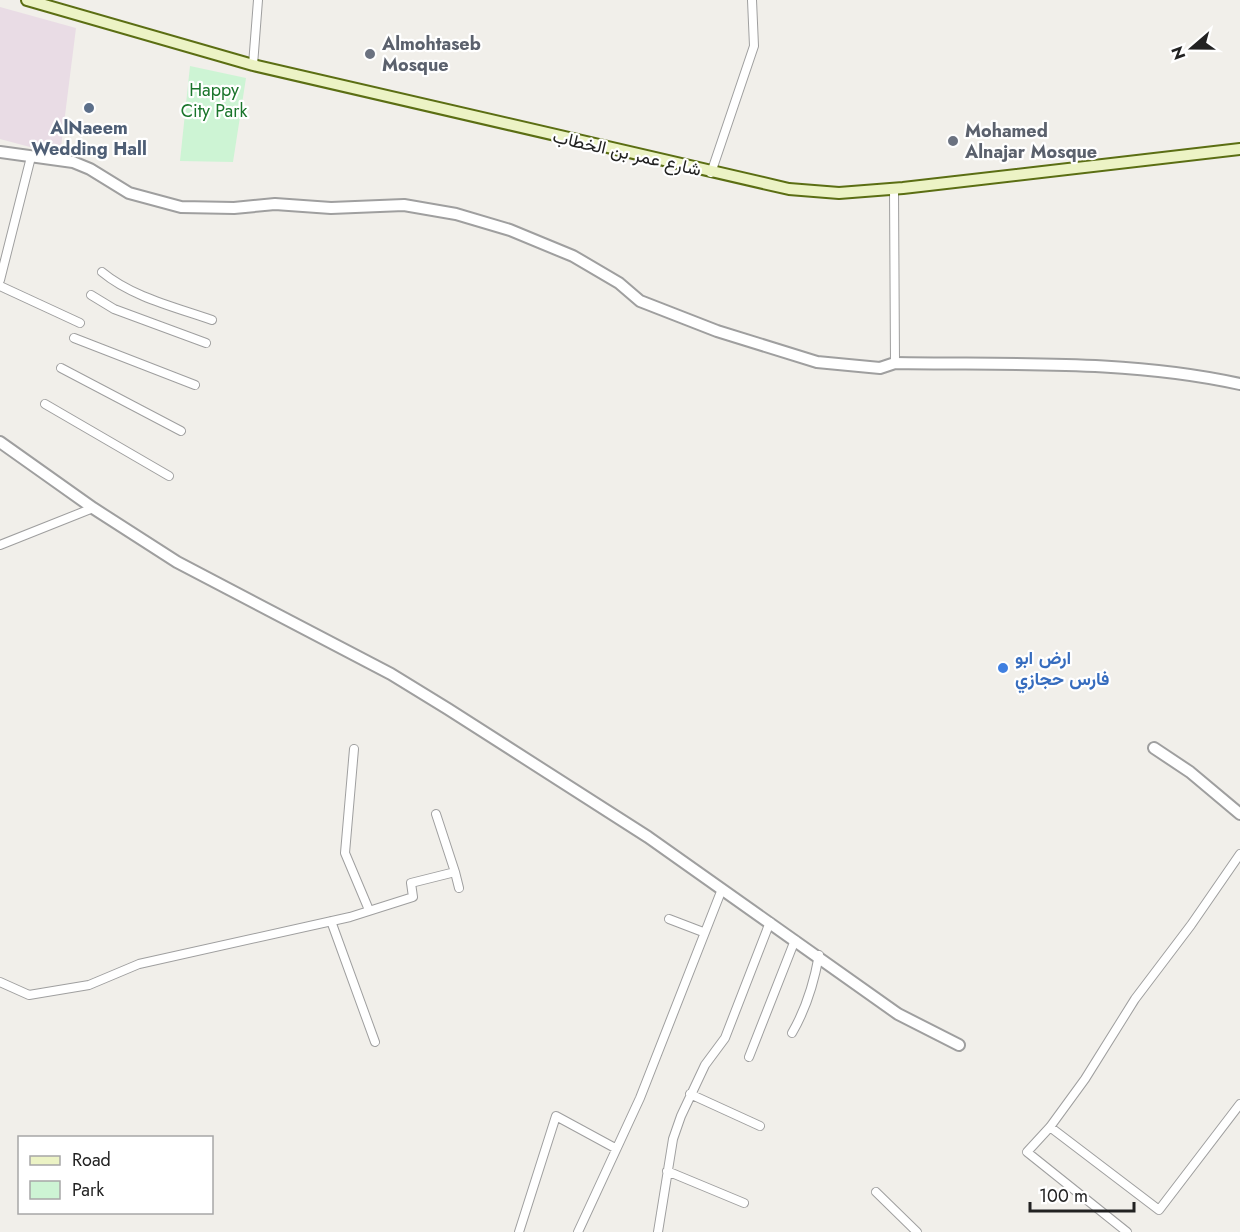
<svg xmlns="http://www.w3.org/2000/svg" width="1240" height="1232" font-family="Jost,Vazirmatn,sans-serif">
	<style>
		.industrial { fill: #e9dce5 }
		.park { fill: #cdf4d4 }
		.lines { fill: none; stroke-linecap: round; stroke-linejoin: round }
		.minor-casing { stroke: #9f9f9f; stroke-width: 10 }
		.tertiary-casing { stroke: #9f9f9f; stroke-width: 14 }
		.secondary-casing { stroke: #5b6e13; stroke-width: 14 }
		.minor { stroke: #fff; stroke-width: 8 }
		.tertiary { stroke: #fff; stroke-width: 10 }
		.secondary { stroke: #ecf3c5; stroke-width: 10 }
		.worship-dot { fill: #6b7280; stroke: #fff; stroke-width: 2 }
		.service-dot { fill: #5c6f8a; stroke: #fff; stroke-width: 2 }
		.shop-dot { fill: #3f7fe0; stroke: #fff; stroke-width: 2 }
		.labels { text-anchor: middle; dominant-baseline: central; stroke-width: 4.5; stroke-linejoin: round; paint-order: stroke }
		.worship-label { font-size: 18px; font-weight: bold; fill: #5b616d; stroke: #fff; text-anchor: start }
		.park-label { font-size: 18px; fill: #1a752b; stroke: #fff }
		.service-label { font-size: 18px; font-weight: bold; fill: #4e5e75; stroke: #fff }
		.street-label { font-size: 18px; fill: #222; stroke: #fff }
		.shop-label { font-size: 18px; font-weight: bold; fill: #366cbe; stroke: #fff; text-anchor: start }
	</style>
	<rect width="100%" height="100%" fill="#f1efea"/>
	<path class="industrial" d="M0 7 76 28 60 155 0 139Z"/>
	<path class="park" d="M190 66 246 78 233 162 180 161Z"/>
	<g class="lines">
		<defs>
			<path id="minor" d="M253 65 258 0
				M711 173 754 46 752 0
				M894 189 895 363
				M102 272C132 297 175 307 212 320
				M0 280 31 157
				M0 286 80 323
				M91 295 114 309 206 343
				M74 338 195 385
				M61 368 181 431
				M45 404 169 476
				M0 545 93 508
				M354 749 345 853 369 910
				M436 814 455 872
				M669 919 703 932
				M331 921 375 1042
				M0 982 29 995 89 985 139 964 350 917 413 897 411 883 455 872 459 888
				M792 1033C806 1009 814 983 819 955
				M749 1057 795 940
				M690 1094 760 1126
				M1050 1127 1159 1210 1240 1104
				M667 1171 744 1203
				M876 1192 917 1232
				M519 1232 556 1116 615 1148
				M578 1232 640 1098 722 889
				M658 1232 673 1139 681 1116 705 1065 725 1038 770 922
				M1127 1232 1027 1152 1050 1127 1085 1079 1135 999 1191 925 1240 854"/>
			<path id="tertiary" d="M0 152 73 162 90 169 129 193 181 207 234 208 275 204 331 208 404 205 456 214 510 230 573 256 619 283 640 301 717 331 817 362 880 368 895 363C1010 365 1127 359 1240 384
				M0 442 93 508 177 562 391 674 448 709 648 837 898 1014 959 1045
				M1154 748 1190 772 1240 814"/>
			<path id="secondary" d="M27 0 253 65 789 189 839 193 903 188 1240 149"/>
		</defs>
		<use href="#minor" class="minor-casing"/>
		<use href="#tertiary" class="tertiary-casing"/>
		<use href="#secondary" class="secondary-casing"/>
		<use href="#minor" class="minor"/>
		<use href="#tertiary" class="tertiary"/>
		<use href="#secondary" class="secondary"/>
	</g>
	<g class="worship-dot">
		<circle cx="370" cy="54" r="6"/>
		<circle cx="953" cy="141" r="6"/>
	</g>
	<circle class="service-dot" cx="89" cy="108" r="6"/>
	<circle class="shop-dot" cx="1003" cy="668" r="6"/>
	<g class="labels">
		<g class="worship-label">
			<text x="382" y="44">Almohtaseb<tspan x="382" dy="21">Mosque</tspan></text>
			<text x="965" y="131">Mohamed<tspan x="965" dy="21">Alnajar Mosque</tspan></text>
		</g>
		<g class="park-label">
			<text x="214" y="90">Happy<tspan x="214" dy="21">City Park</tspan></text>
		</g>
		<g class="service-label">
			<text x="89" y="128">AlNaeem<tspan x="89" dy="21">Wedding Hall</tspan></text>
		</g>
		<g class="street-label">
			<text transform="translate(627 153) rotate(13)">شارع عمر بن الخطاب</text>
		</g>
		<g class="shop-label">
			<text x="1015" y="658">ارض ابو<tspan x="1015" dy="21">فارس حجازي</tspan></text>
		</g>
	</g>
	<rect x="18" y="1136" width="195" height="78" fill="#ffffff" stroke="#a7a7a7" stroke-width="1.5"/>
	<rect x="30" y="1156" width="30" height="9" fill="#ecf3c5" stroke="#a7a7a7" stroke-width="1.5"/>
	<text x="72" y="1166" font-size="18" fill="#222222">Road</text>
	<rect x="30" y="1181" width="30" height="18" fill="#cdf4d4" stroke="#a7a7a7" stroke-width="1.5"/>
	<text x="72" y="1196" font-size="18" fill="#222222">Park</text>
	<g transform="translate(1192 48) rotate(250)" stroke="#ffffff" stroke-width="4.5" paint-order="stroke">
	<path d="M0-4.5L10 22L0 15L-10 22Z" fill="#222222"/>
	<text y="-9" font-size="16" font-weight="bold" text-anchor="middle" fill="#222222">N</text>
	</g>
	<path d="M1030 1202v9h104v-9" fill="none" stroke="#222222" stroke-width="3"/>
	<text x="1039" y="1202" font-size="18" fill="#222222" stroke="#ffffff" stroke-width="4.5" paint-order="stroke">100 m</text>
</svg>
